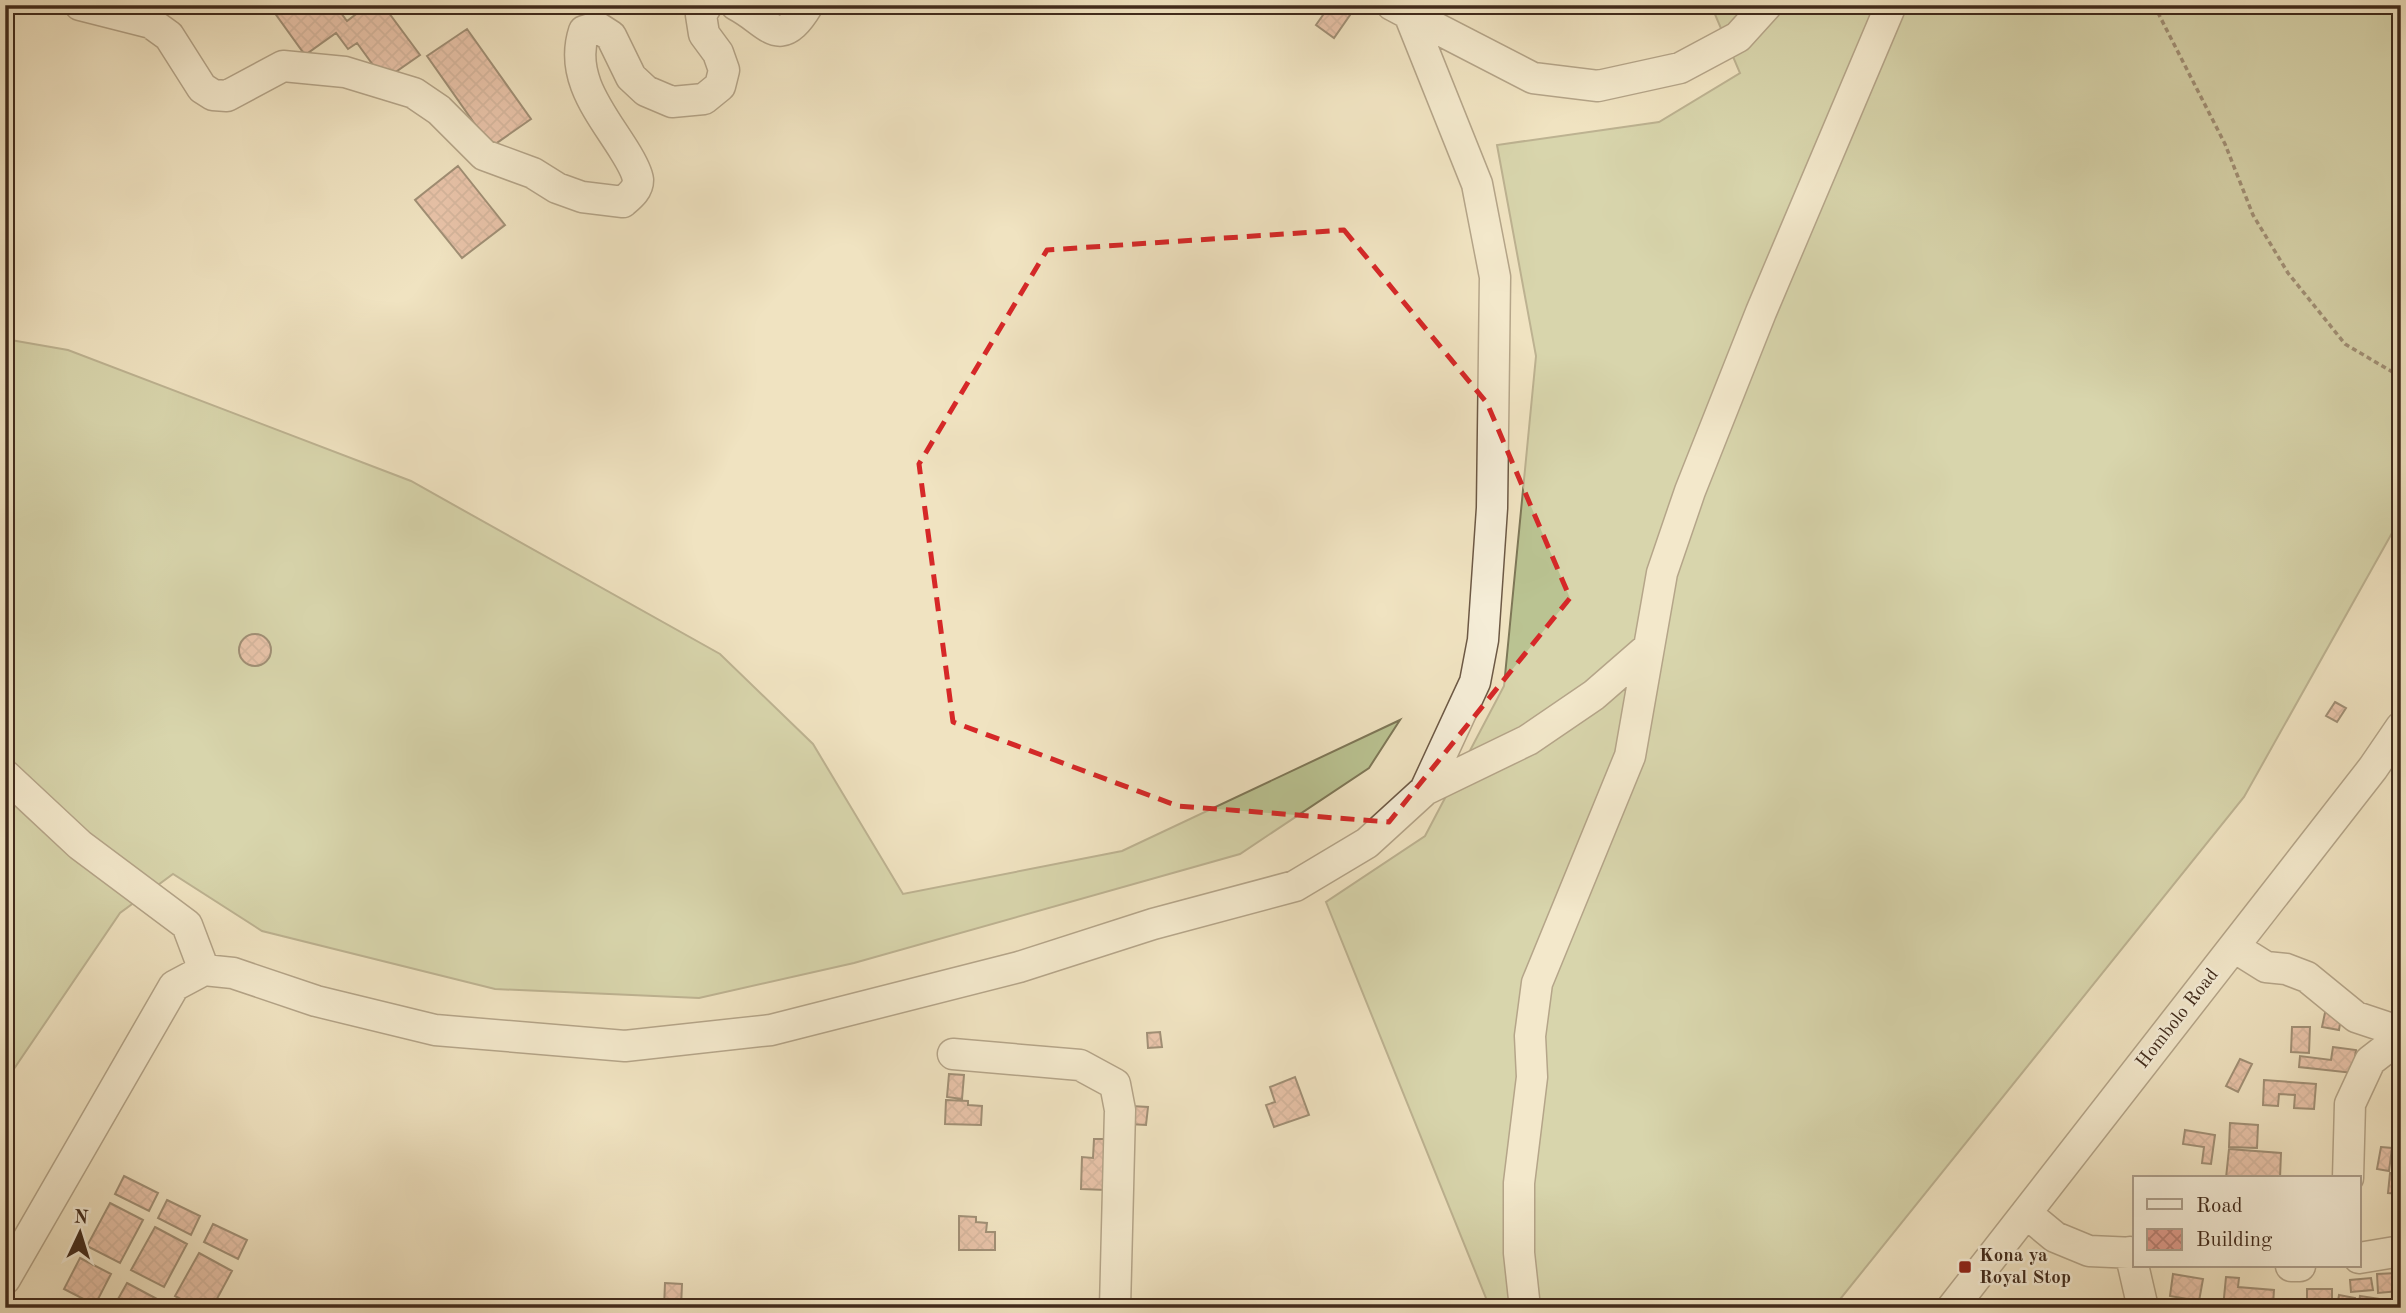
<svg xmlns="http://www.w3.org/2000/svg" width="2406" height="1313" font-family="'Old Standard TT',serif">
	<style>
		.grass { fill: #bac392; stroke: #7e7757; stroke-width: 2 }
		.building { fill: url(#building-cross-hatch); stroke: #412b1c; stroke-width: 2 }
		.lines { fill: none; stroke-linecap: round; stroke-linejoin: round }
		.minor-casing { stroke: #6d5945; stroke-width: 33 }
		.path { stroke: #412b1c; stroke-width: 3.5; stroke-dasharray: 5 3.5; stroke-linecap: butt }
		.minor { stroke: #f5edd7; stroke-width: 30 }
		.marked { fill: none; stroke: #d62828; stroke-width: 5; stroke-dasharray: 14 9; stroke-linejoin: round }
		.poi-dot { fill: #8f2418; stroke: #f5edd7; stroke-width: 2.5 }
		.labels { text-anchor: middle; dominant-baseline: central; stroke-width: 5; stroke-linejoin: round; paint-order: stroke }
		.street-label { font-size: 19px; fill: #412b1c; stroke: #f5edd7 }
		.poi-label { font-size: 19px; font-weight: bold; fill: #412b1c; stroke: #f5edd7; text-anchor: start }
	</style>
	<defs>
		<pattern id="building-cross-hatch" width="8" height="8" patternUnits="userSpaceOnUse" patternTransform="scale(1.75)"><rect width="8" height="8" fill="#e09d8e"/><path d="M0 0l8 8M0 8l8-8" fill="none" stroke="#b78073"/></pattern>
	</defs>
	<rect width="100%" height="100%" fill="#f0e3c1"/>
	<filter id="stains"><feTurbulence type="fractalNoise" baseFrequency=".00286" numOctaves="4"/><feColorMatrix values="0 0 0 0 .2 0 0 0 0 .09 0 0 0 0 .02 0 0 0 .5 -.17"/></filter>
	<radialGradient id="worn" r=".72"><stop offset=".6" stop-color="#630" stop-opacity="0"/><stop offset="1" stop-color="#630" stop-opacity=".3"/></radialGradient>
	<path class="grass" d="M1711 5H2401V517L2244 797 1833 1308H1490L1326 902 1425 836 1504 686 1536 356 1497 145 1659 122 1740 73Z
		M5 339 68 350 411 481 720 654 813 744 903 894 1122 851 1400 720 1369 768 1240 854 854 963 699 998 495 989 262 931 173 874 120 913 5 1082Z"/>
	<path class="building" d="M269 5H335L347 21 368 5H383L420 55 384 80 357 43 348 49 336 33 305 55Z
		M1330 5H1357L1334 38 1316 25Z
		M467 29 531 119 491 147 427 56Z
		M458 166 505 225 462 258 415 200Z
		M239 650a16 16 0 1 1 32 0a16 16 0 1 1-32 0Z
		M2335 702 2346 708 2337 722 2326 716Z
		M2326 1008 2342 1011 2339 1030 2322 1027Z
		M2292 1027H2310L2309 1053 2291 1052Z
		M1160 1032 1162 1047 1148 1048 1147 1033Z
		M2333 1047 2356 1050 2353 1073 2299 1067 2300 1056 2331 1060Z
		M2240 1059 2252 1064 2238 1092 2226 1086Z
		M949 1074 964 1075 962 1099 947 1097Z
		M1295 1077 1309 1115 1274 1127 1266 1105 1275 1102 1270 1087Z
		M2264 1080 2316 1084 2314 1109 2294 1108 2295 1095 2279 1094 2278 1106 2263 1105Z
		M946 1100 968 1101V1105L982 1106 981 1125 945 1124Z
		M1131 1106 1148 1107 1146 1125 1129 1124Z
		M2230 1123 2258 1125 2257 1148 2229 1147Z
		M2185 1130 2215 1135 2211 1164 2202 1163 2204 1147 2183 1144Z
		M1094 1139H1108L1106 1190 1081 1189 1082 1157 1093 1158Z
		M2381 1147 2392 1148 2389 1171 2377 1169Z
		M2229 1149 2281 1153 2280 1178H2226Z
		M2390 1173 2401 1174V1194L2388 1193Z
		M124 1176 158 1193 149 1211 115 1194Z
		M167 1200 200 1216 191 1235 158 1218Z
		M110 1203 143 1220 120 1263 87 1246Z
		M959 1216 976 1217V1222L987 1223 986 1232H995V1250H959Z
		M213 1224 247 1240 238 1259 204 1242Z
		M155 1227 187 1244 164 1287 131 1270Z
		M199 1253 232 1271 212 1308H197L175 1296Z
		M80 1258 111 1274 95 1305 64 1289Z
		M2397 1273 2399 1291 2378 1293 2377 1274Z
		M2173 1274 2203 1279 2199 1301 2170 1296Z
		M2226 1277 2239 1278 2238 1287 2274 1290 2273 1305 2223 1308Z
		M2371 1278 2373 1290 2351 1292 2350 1280Z
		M127 1283 157 1299 152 1308H113Z
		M665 1283 682 1284 681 1308H664Z
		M2307 1289H2332V1308H2307Z
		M2339 1295 2355 1298 2354 1308H2337Z
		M2360 1296 2387 1300 2386 1308H2358Z
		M436 1299 455 1300 454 1308H436Z
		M542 1299 561 1300V1308H542Z
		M970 1299 1002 1300V1308H969Z"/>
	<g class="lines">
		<defs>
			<path id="minor" d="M80 5 151 23 169 36 202 88 213 95 227 96 283 66 345 72 414 93 439 110 484 155 533 173 557 188 582 197 623 202C630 196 638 190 638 180 637 171 629 158 624 150 601 113 569 77 584 31L597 27 611 36 631 77 646 91 672 102 704 99 720 86 724 70 718 53 704 34 701 15 707 5
				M736 5C769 22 779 53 808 5
				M1405 8 1409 14 1533 78 1598 86 1680 68 1738 37 1767 5
				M5 775 80 845 187 925 204 970
				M1425 790 1528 740 1594 695 1648 648
				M2234 947 2266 967 2286 969 2307 977 2356 1017 2401 1032
				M953 1054 1080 1065 1115 1084 1120 1110 1115 1308
				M2348 1178 2350 1104 2370 1061 2401 1037
				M2026 1213 2055 1237 2089 1251 2135 1253
				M2130 1252 2143 1308
				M2359 1258 2401 1251
				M2291 1266H2300
				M5 1279 174 986 204 970 233 973 316 1001 435 1030 625 1046 771 1030 1019 967 1153 924 1295 886 1367 843 1425 790 1475 682 1483 640 1492 508 1495 277 1477 184 1409 14 1392 5
				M1525 1308 1519 1253V1183L1532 1077 1530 1036 1537 983 1630 756 1662 573 1690 491 1761 312 1891 5
				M1952 1308 2373 768 2401 727"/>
		</defs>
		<use href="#minor" class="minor-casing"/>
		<path class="path" d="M2154 5 2225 144 2253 215 2288 273 2345 344 2401 377"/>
		<use href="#minor" class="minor"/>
	</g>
	<path d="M0 0H2406V1313H0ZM1344 230 1487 403 1570 598 1389 822 1178 806 953 722 919 464 1047 250Z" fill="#f0e3c1" fill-opacity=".55" fill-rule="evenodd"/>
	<path class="marked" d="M1344 230 1487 403 1570 598 1389 822 1178 806 953 722 919 464 1047 250Z"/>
	<rect class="poi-dot" x="1958" y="1260" width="14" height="14" rx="3.5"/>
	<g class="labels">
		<g class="street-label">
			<text transform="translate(2178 1019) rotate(-52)">Hombolo Road</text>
		</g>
		<g class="poi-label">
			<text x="1979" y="1256">Kona ya<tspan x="1979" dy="22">Royal Stop</tspan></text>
		</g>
	</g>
	<rect width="2406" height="1313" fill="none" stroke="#f0e3c1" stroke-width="28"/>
	<rect x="7" y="7" width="2392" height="1299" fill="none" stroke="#412b1c" stroke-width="3.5"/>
	<rect x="14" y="14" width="2378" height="1285" fill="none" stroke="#412b1c" stroke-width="2"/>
	<rect x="2133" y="1176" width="228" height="91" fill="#f5edd7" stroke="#ad9f8c" stroke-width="2"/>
	<rect x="2147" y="1199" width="35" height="10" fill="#f5edd7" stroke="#ad9f8c" stroke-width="2"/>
	<text x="2196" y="1212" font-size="21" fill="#412b1c">Road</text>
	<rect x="2147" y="1229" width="35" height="21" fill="url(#building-cross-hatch)" stroke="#ad9f8c" stroke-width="2"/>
	<text x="2196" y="1246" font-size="21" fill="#412b1c">Building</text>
	<g transform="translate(80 1233) rotate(4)" stroke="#f5edd7" stroke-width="5" paint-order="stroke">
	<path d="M0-5L12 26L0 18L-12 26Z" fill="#412b1c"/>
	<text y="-10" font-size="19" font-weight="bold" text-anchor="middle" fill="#412b1c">N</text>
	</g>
	<rect width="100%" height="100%" filter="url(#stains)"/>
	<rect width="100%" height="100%" fill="url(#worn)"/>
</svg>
